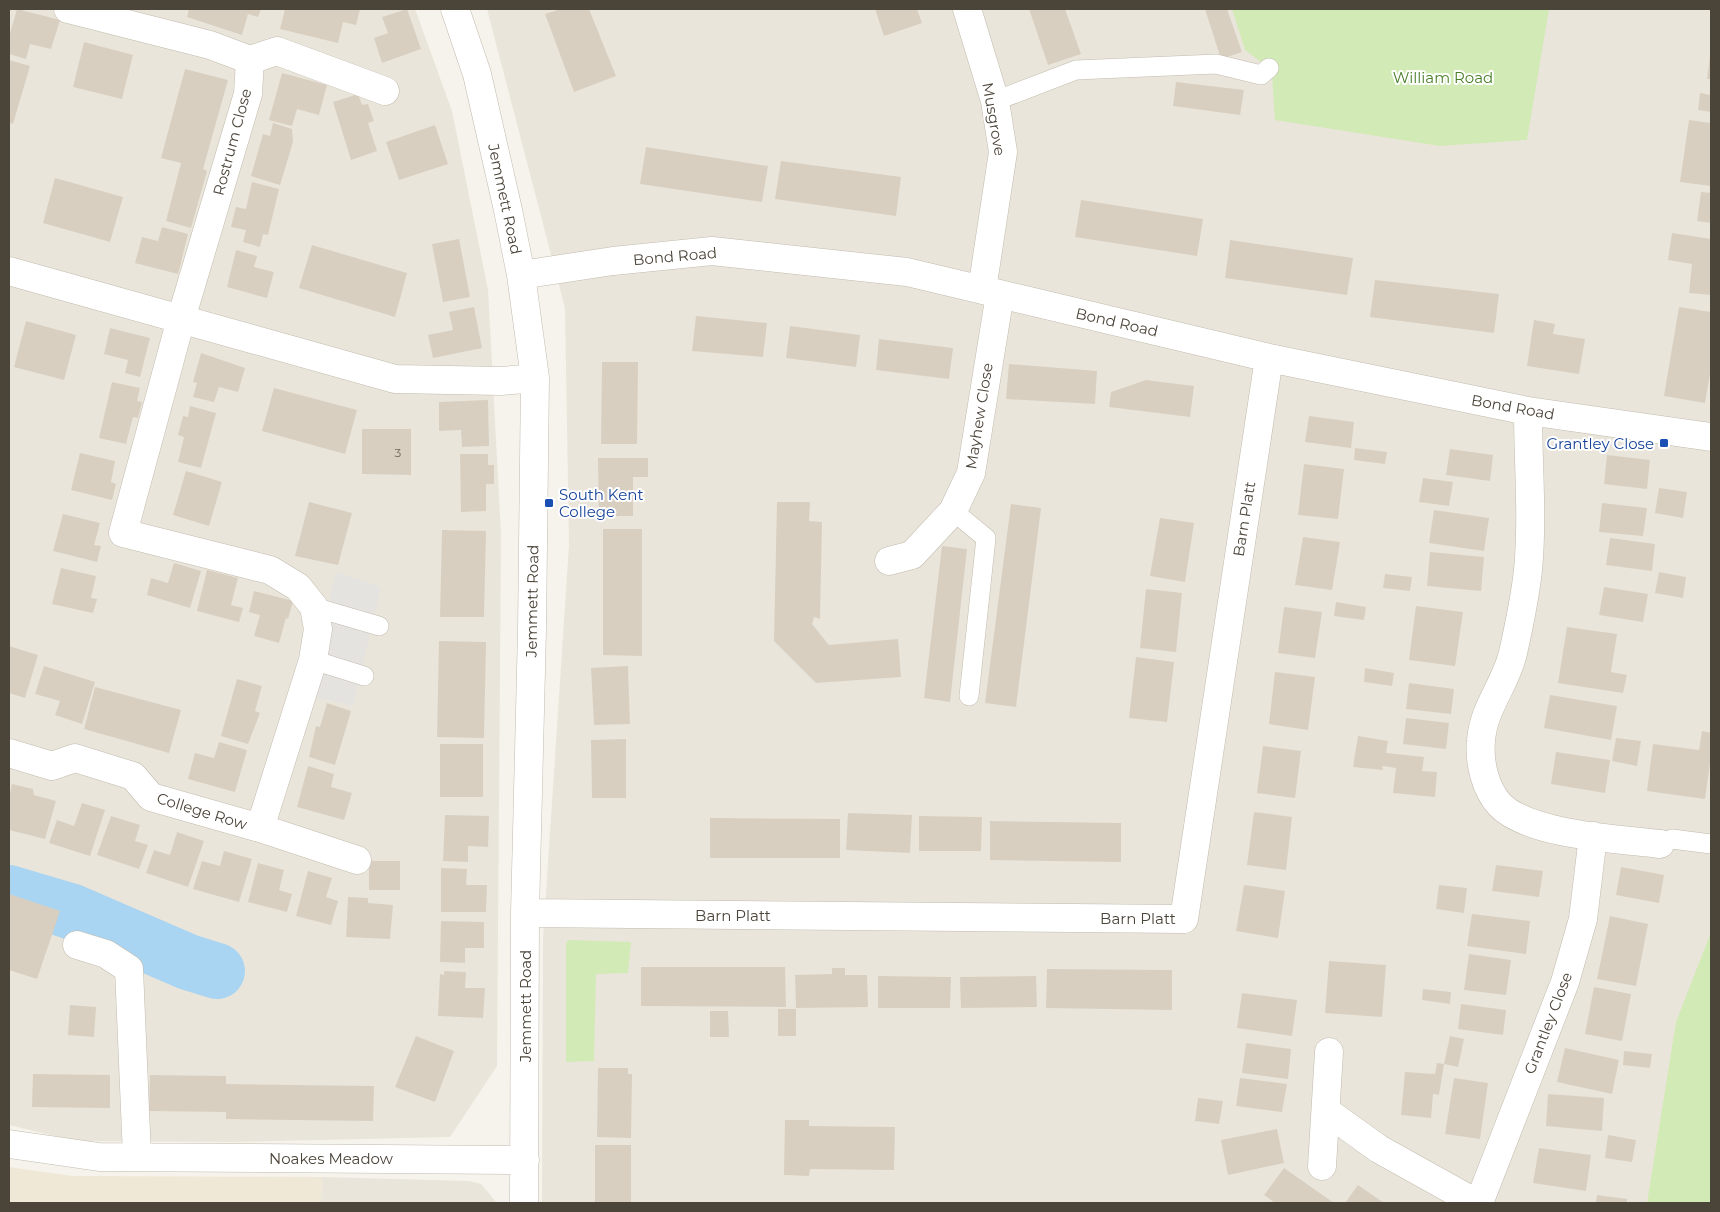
<svg xmlns="http://www.w3.org/2000/svg" width="1720" height="1212" font-family="Montserrat,sans-serif">
	<style>
		.residential { fill: #eae5da }
		.education { fill: #efe8d6 }
		.green { fill: #d2eab5 }
		.parking { fill: #e5e3e0 }
		.lines { fill: none; stroke-linecap: round; stroke-linejoin: round }
		.river { stroke: #a9d4f2; stroke-width: 56 }
		.building { fill: #d8cfc1 }
		.lane-casing { stroke: #c2bbae; stroke-width: 20 }
		.street-casing { stroke: #c2bbae; stroke-width: 29 }
		.lane { stroke: #fff; stroke-width: 19 }
		.street { stroke: #fff; stroke-width: 28 }
		.transit-dot { fill: #1a4fb4; stroke: #fff; stroke-width: 2 }
		.labels { text-anchor: middle; dominant-baseline: central; stroke-width: 4; stroke-linejoin: round; paint-order: stroke }
		.number-label { font-size: 12px; fill: #6e675b }
		.park-label { font-size: 15px; fill: #4a7f2a; stroke: #fff }
		.street-label { font-size: 15px; fill: #4b4439; stroke: #fff }
		.transit-label { font-size: 15px; fill: #164399; stroke: #fff; text-anchor: end }
	</style>
	<rect width="100%" height="100%" fill="#f6f3ec"/>
	<path class="residential" d="M9 9H415L452 111 488 290 501 534 497 1066 450 1137 234 1142 76 1141 9 1125Z
		M487 9H1711V1203H542L543 939 569 545 565 308Z
		M322 1177 469 1181 481 1184 497 1203H321Z"/>
	<path class="education" d="M9 1167 72 1176 322 1177 321 1203H9Z"/>
	<path class="green" d="M1232 9H1549L1527 140 1440 146 1275 120 1272 75 1269 68 1245 50Z
		M1711 932V1203H1647L1676 1022Z
		M568 940 631 942 628 973 596 974 594 1061 566 1062V944Z"/>
	<path class="parking" d="M336 572 381 587 353 706 310 696 329 624 330 595Z"/>
	<g class="lines">
		<path class="river" d="M9 893 70 911 188 962 217 971"/>
	</g>
	<path class="building" d="M17 9 60 20 51 49 30 44 26 59 9 54V37Z
		M189 9H261L258 17 248 14 242 35 187 17Z
		M285 9H360L356 25 343 22 338 43 280 29Z
		M407 9 421 49 382 63 374 38 388 33 382 17Z
		M561 9H589L616 76 574 92 545 14Z
		M875 9H917L922 23 884 36Z
		M1029 9H1065L1081 54 1048 65Z
		M1205 9H1227L1242 52 1221 59Z
		M84 42 133 55 122 99 73 87Z
		M1710 56H1711V79H1707Z
		M9 60 30 66 13 124 9 123Z
		M185 69 228 80 203 169 207 171 191 228 166 221 181 163 161 158Z
		M282 73 327 85 319 115 297 109 292 126 269 120Z
		M1176 82 1244 90 1240 115 1173 106Z
		M1700 93 1711 95V112L1698 110Z
		M358 94 362 105 368 104 374 121 368 123 377 151 351 160 333 102Z
		M1689 120 1711 123V186L1680 182Z
		M273 123 292 129 293 142 280 185 251 176 263 134 270 136Z
		M435 125 448 164 399 180 386 142Z
		M646 147 768 166 762 202 640 184Z
		M781 161 901 177 896 216 775 199Z
		M55 178 123 197 110 242 43 223Z
		M252 182 279 189 268 235 263 234 260 247 243 242 246 230 231 227 236 207 246 209Z
		M1701 192 1711 193V223L1697 221Z
		M1081 200 1203 219 1197 256 1075 237Z
		M162 227 188 234 178 274 135 263 142 237 158 241Z
		M1672 233 1711 239V295L1689 293 1692 264 1668 260Z
		M459 239 470 297 443 302 432 244Z
		M1230 240 1353 258 1347 295 1225 278Z
		M312 245 407 273 395 317 299 288Z
		M236 250 257 256 254 267 274 272 267 298 227 287Z
		M1375 280 1499 294 1494 333 1370 317Z
		M474 307 482 348 433 358 428 335 453 330 449 312Z
		M1679 307 1711 312V368L1705 403 1664 396Z
		M696 316 767 323 763 357 692 351Z
		M1534 320 1555 324 1553 334 1585 339 1579 374 1527 366Z
		M26 321 76 335 64 380 14 367Z
		M790 326 860 335 856 367 786 358Z
		M110 328 150 338 140 377 125 373 128 360 104 354Z
		M879 339 953 348 949 379 876 370Z
		M201 353 245 368 238 392 219 387 214 402 193 397 197 383 193 382Z
		M602 362H638L637 444H601Z
		M1009 364 1097 371 1095 404 1006 399Z
		M1146 380 1194 386 1190 417 1109 407 1111 392Z
		M112 382 140 388 137 401 142 402 138 418 133 417 126 444 99 438Z
		M274 388 357 410 345 454 262 431Z
		M488 400 489 446 462 447 461 430 439 431V402Z
		M190 406 216 413 201 468 178 462 184 437 178 435 183 416 188 417Z
		M1309 416 1354 422 1351 448 1305 442Z
		M362 429H411V475L362 474Z
		M1355 448 1387 452 1385 464 1354 460Z
		M1450 449 1493 455 1490 481 1446 475Z
		M80 453 115 461 111 482 116 484 112 500 71 490Z
		M460 454H488V465H494V484H486V511L461 512Z
		M1607 455 1650 460 1647 489 1604 484Z
		M598 458H648V477H633V516H599Z
		M1304 464 1344 469 1338 519 1298 515Z
		M186 471 222 482 209 526 173 515Z
		M1423 478 1453 482 1449 506 1419 502Z
		M1659 488 1687 492 1683 518 1655 513Z
		M309 502 352 513 338 565 295 556Z
		M777 502H810L809 521 822 522 820 619 814 617 812 624 829 645 898 639 901 677 816 683 774 641Z
		M1602 503 1647 508 1643 536 1599 532Z
		M1011 504 1041 508 1016 707 985 703Z
		M1434 510 1489 518 1484 551 1429 543Z
		M63 514 100 523 94 545 101 546 97 562 53 551Z
		M1160 518 1194 523 1185 582 1150 576Z
		M603 529H642V656L603 655Z
		M442 530 486 531 484 617H440Z
		M1303 537 1340 542 1332 590 1295 585Z
		M1610 538 1655 544 1652 571 1606 565Z
		M942 546 967 549 950 702 924 698Z
		M1430 552 1484 557 1481 591 1427 586Z
		M174 563 201 571 190 608 147 595 151 578 168 583Z
		M61 568 96 576 91 598 97 599 93 613 52 604Z
		M207 570 238 578 231 605 243 608 239 622 197 611Z
		M1659 572 1686 577 1683 598 1655 593Z
		M1385 574 1412 577 1410 591 1383 588Z
		M1604 587 1648 594 1643 622 1599 615Z
		M1146 589 1182 593 1176 652 1140 648Z
		M254 591 293 601 288 619 286 618 279 643 254 636 260 615 249 612Z
		M1336 602 1366 607 1364 620 1334 616Z
		M1416 606 1463 612 1455 666 1409 660Z
		M1284 607 1322 612 1315 658 1278 653Z
		M1567 627 1617 634 1611 672 1627 675 1623 693 1558 683Z
		M439 641 486 642 484 738 437 737Z
		M9 646 38 655 25 698 9 693Z
		M1136 657 1174 662 1167 722 1129 718Z
		M44 666 95 682 82 724 55 715 60 701 35 694Z
		M628 666 630 724 594 725 591 668Z
		M1365 668 1394 673 1392 686 1364 682Z
		M1275 672 1315 677 1308 730 1269 724Z
		M237 679 262 686 255 711 260 713 248 744 221 736Z
		M1409 683 1454 689 1451 714 1406 709Z
		M95 687 181 710 169 753 84 729Z
		M1550 695 1617 706 1611 740 1544 728Z
		M327 703 351 711 335 765 309 757 316 726 320 727Z
		M1406 718 1449 723 1446 749 1403 744Z
		M1702 731 1711 733V756L1705 799 1647 791 1653 744 1699 750Z
		M1358 736 1388 741 1386 753 1424 757 1422 771 1437 772 1435 797 1393 793 1396 768 1382 766 1383 770 1353 767Z
		M1616 738 1641 741 1637 766 1612 761Z
		M626 739V798H592L591 740Z
		M219 742 247 750 235 792 188 779 195 753 214 758Z
		M440 744H483V797H440Z
		M1263 746 1301 751 1295 798 1257 793Z
		M1556 752 1610 760 1605 793 1551 784Z
		M308 766 334 774 331 787 352 793 344 820 297 807Z
		M12 784 33 789 34 795 56 801 45 839 9 830V798Z
		M82 803 105 810 90 856 49 843 57 820 74 826Z
		M1254 812 1292 817 1286 870 1247 865Z
		M848 813 912 815 910 853 846 850Z
		M445 815 489 816 488 847 468 846V862L443 861Z
		M111 816 140 825 135 841 148 845 139 869 97 855Z
		M919 816 982 817 981 851H919Z
		M710 818 840 819V858H710Z
		M990 821 1121 823V862L990 860Z
		M177 832 204 841 188 887 146 873 154 850 170 855Z
		M224 851 252 859 239 902 193 889 202 861 220 866Z
		M369 861H400V890H369Z
		M258 863 284 870 279 890 292 894 287 912 248 902Z
		M1496 865 1543 871 1539 897 1492 891Z
		M1621 867 1664 875 1659 903 1616 895Z
		M441 868 467 869 466 885H487L486 912H441Z
		M308 871 332 878 326 897 338 901 331 925 296 916Z
		M1244 885 1285 891 1278 938 1236 931Z
		M1439 885 1467 888 1464 913 1436 909Z
		M9 894 60 911 37 979 9 970Z
		M348 897 368 898V903L393 905 390 939 346 937Z
		M1472 914 1530 921 1526 954 1467 946Z
		M1610 916 1648 924 1636 986 1597 979Z
		M441 921 484 922V948H465V963L440 962Z
		M1469 954 1511 960 1506 995 1464 990Z
		M1329 961 1386 965 1382 1017 1325 1013Z
		M641 967H785L786 1007 641 1006Z
		M832 968H845V975H867L868 1007 796 1008 795 975 832 974Z
		M1047 969 1172 970V1010L1046 1008Z
		M444 971 466 972 465 988H485L483 1018 438 1016 440 974 444 975Z
		M878 976 951 977 950 1008H878Z
		M1036 976 1037 1007 961 1008 960 977Z
		M1594 987 1631 994 1622 1041 1585 1034Z
		M1423 989 1451 992 1450 1004 1422 1000Z
		M1242 993 1297 1000 1292 1036 1237 1028Z
		M1461 1004 1506 1010 1503 1035 1458 1029Z
		M70 1005 96 1007 94 1037 68 1035Z
		M778 1009H796V1036H778Z
		M710 1011H728L729 1037H710Z
		M416 1036 454 1051 435 1102 395 1087Z
		M1450 1036 1464 1039 1458 1067 1444 1064 1439 1095 1433 1094 1431 1118 1401 1115 1405 1072 1435 1074 1437 1063 1444 1064Z
		M1246 1043 1291 1049 1288 1079 1242 1073Z
		M1565 1048 1619 1060 1612 1094 1557 1082Z
		M1624 1051 1652 1054 1650 1068 1623 1065Z
		M598 1068H628V1074H632L631 1138 597 1137Z
		M33 1074 110 1075V1108L32 1107Z
		M150 1075 226 1076V1084L374 1086 373 1121 226 1119V1112L149 1111Z
		M1240 1078 1287 1084 1282 1112 1236 1106Z
		M1454 1078 1488 1083 1480 1139 1445 1134Z
		M1548 1094 1604 1098 1602 1131 1546 1126Z
		M1198 1098 1223 1101 1219 1124 1195 1121Z
		M785 1120H809V1126L895 1127 894 1170 810 1169 809 1176 784 1175Z
		M1277 1129 1284 1163 1228 1175 1221 1140Z
		M1608 1135 1636 1140 1632 1162 1605 1158Z
		M595 1145H631V1203H595Z
		M1539 1148 1591 1155 1586 1191 1533 1183Z
		M1284 1168 1334 1203H1275L1264 1195Z
		M1358 1185 1384 1203H1345Z
		M1597 1195 1627 1199V1203H1596Z"/>
	<g class="lines">
		<defs>
			<path id="lane" d="M995 101 1076 70 1216 64 1261 75 1269 68
				M953 511 986 538 969 696
				M314 607 379 626
				M313 660 364 676
				M1660 844 1672 839 1711 844"/>
			<path id="street" d="M68 9 210 45 250 60 248 94 181 319 123 533 270 570 298 587 314 607 318 629 313 660 260 828
				M455 9 477 74 508 210 521 275 535 378 532 630 525 913 524 1203
				M967 9 995 101 1003 152 982 290
				M250 60 277 51 385 91
				M9 271 395 379 501 381 535 378
				M521 275 613 261 712 251 907 272 1269 358 1528 411 1711 437
				M1528 411C1528 463 1533 518 1528 570 1525 598 1519 626 1513 653 1506 684 1483 708 1481 741 1479 762 1485 789 1500 805 1529 835 1619 839 1660 844
				M889 561 912 555 953 511 971 473 1000 294
				M9 753 52 766 75 758 133 776 151 797 260 828 357 860
				M525 913 1184 919 1269 358
				M77 945 106 954 129 969 137 1156
				M1326 1111 1379 1149 1476 1203
				M9 1144 99 1157 525 1160
				M1322 1166 1329 1052
				M1479 1203 1565 982 1583 919 1593 836"/>
		</defs>
		<use href="#lane" class="lane-casing"/>
		<use href="#street" class="street-casing"/>
		<use href="#lane" class="lane"/>
		<use href="#street" class="street"/>
	</g>
	<g class="transit-dot">
		<rect x="1659" y="438" width="10" height="10" rx="2.5"/>
		<rect x="544" y="498" width="10" height="10" rx="2.5"/>
	</g>
	<g class="labels">
		<g class="number-label">
			<text x="398" y="452">3</text>
		</g>
		<g class="park-label">
			<text x="1443" y="77">William Road</text>
		</g>
		<g class="street-label">
			<text transform="translate(994 119) rotate(80)">Musgrove</text>
			<text transform="translate(232 142) rotate(-75)">Rostrum Close</text>
			<text transform="translate(505 199) rotate(78)">Jemmett Road</text>
			<text transform="translate(675 256) rotate(-5)">Bond Road</text>
			<text transform="translate(1117 322) rotate(13)">Bond Road</text>
			<text transform="translate(1513 407) rotate(10)">Bond Road</text>
			<text transform="translate(979 416) rotate(-81)">Mayhew Close</text>
			<text transform="translate(1244 519) rotate(-81)">Barn Platt</text>
			<text transform="translate(532 601) rotate(-89)">Jemmett Road</text>
			<text transform="translate(202 811) rotate(17)">College Row</text>
			<text x="733" y="915">Barn Platt</text>
			<text x="1138" y="918">Barn Platt</text>
			<text transform="translate(525 1006) rotate(-90)">Jemmett Road</text>
			<text transform="translate(1548 1023) rotate(-69)">Grantley Close</text>
			<text x="331" y="1158">Noakes Meadow</text>
		</g>
		<g class="transit-label">
			<text x="1654" y="443">Grantley Close</text>
			<text x="559" y="494" text-anchor="start">South Kent<tspan x="559" dy="17">College</tspan></text>
		</g>
	</g>
	<rect width="1720" height="1212" fill="none" stroke="#4b4439" stroke-width="20"/>
</svg>
